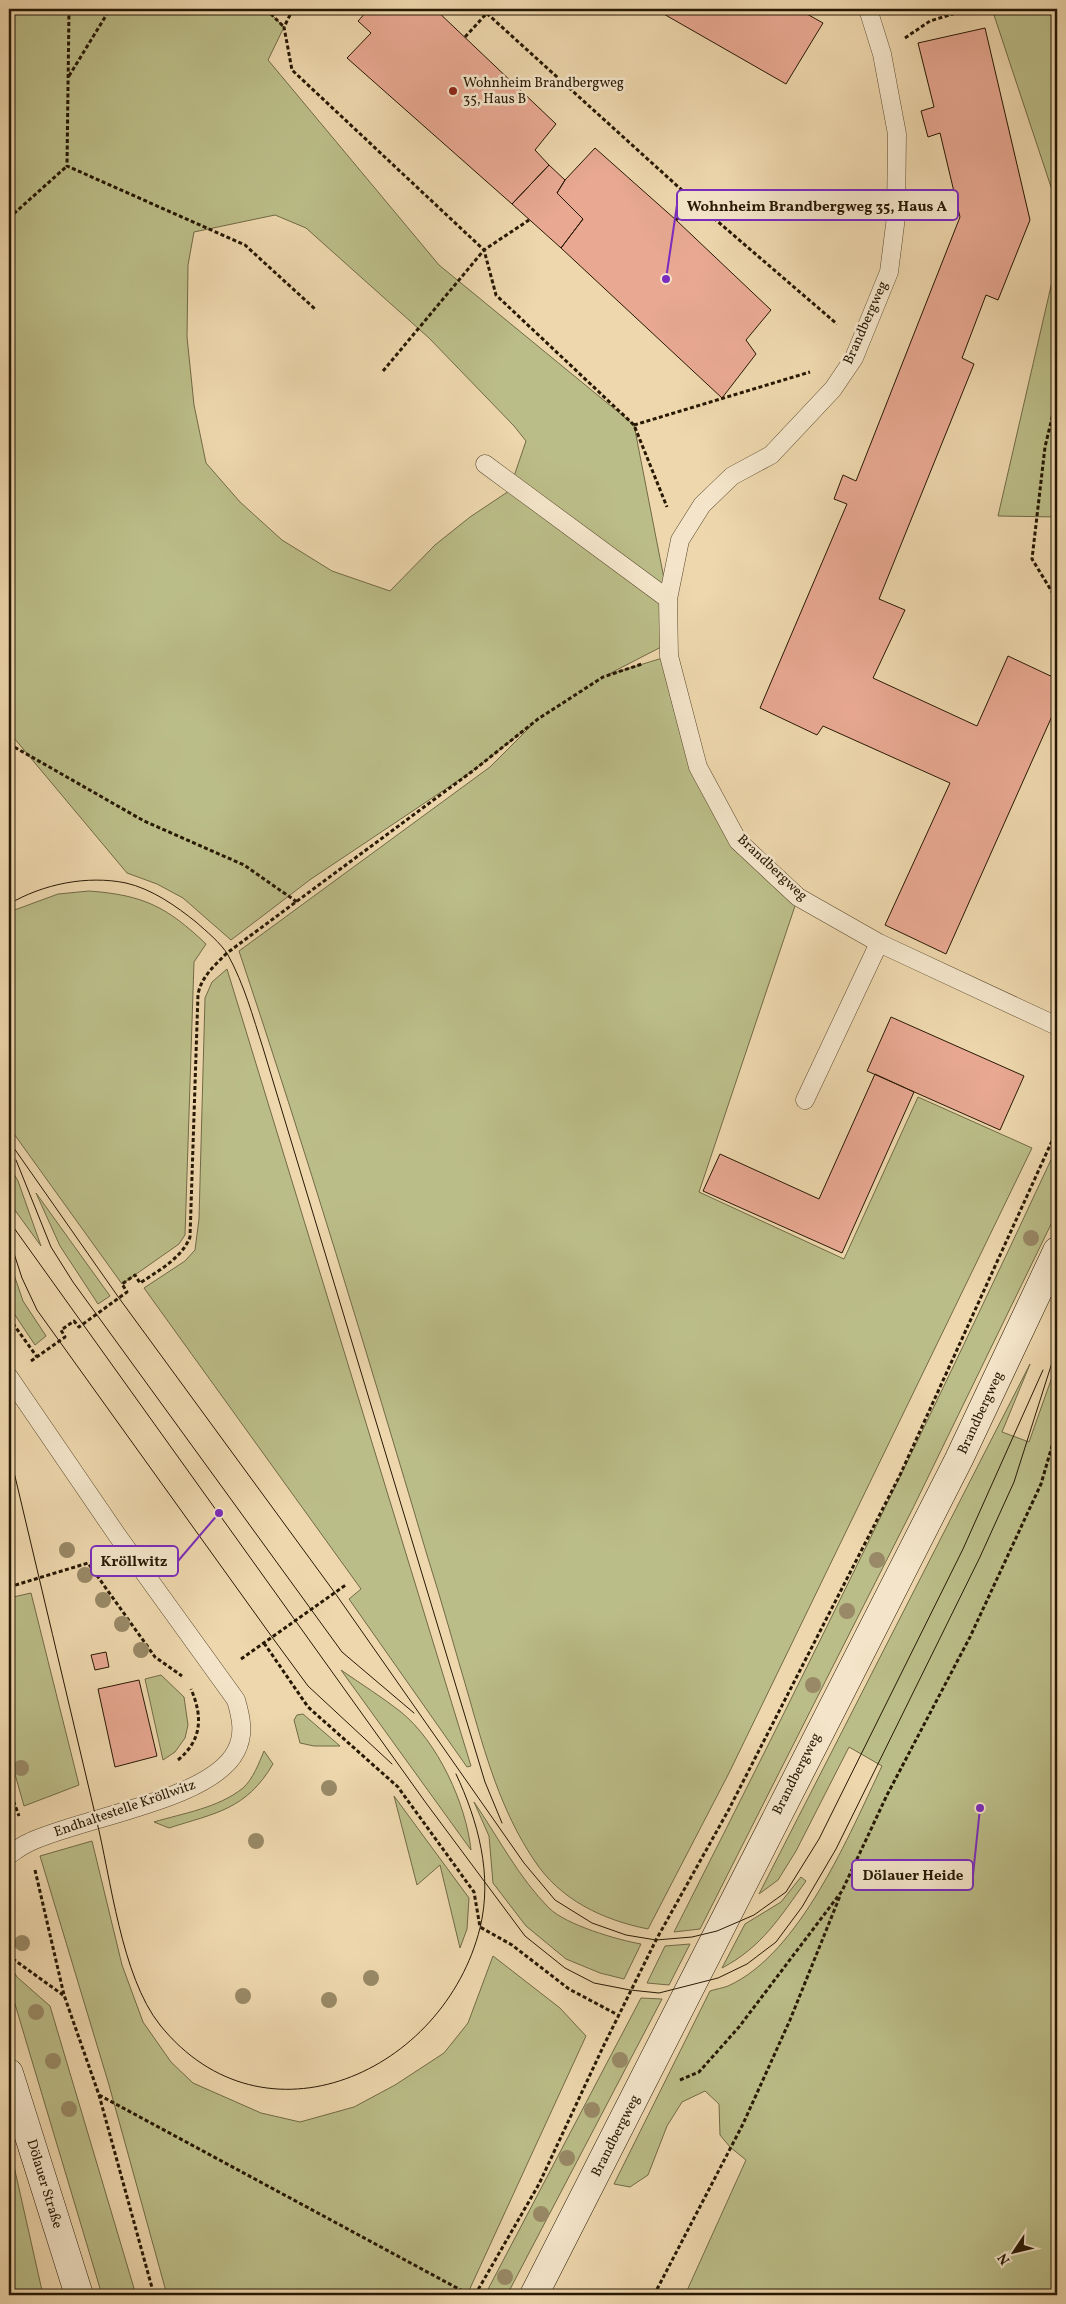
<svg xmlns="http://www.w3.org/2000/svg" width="1066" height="2304" font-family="Vollkorn,serif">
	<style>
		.green { fill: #bbbd88; stroke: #716a46; fill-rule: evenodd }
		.building { fill: #e8a892; stroke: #271804 }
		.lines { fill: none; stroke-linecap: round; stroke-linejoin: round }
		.lane-casing { stroke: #59482e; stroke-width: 19 }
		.secondary-casing { stroke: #271804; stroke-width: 29 }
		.path { stroke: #271804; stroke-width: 3; stroke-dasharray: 4 2.5; stroke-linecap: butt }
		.lane { stroke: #f4e5ca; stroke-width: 18 }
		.secondary { stroke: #f4e5ca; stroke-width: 28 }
		.tram { stroke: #271804; stroke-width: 1 }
		.tree { fill: #998966 }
		.poi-dot { fill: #8f2418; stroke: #f4e5ca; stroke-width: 2 }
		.labels { text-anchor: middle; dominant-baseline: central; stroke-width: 5; stroke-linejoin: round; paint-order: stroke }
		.poi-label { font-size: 14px; fill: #271804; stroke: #f4e5ca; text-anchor: start }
		.street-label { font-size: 14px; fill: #271804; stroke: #f4e5ca }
		.leader { fill: none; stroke: #7b2cbf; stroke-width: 2 }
		.callout-dot { fill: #7b2cbf; stroke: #f4e5ca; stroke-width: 2 }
		.callout { fill: #f4e5ca; stroke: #7b2cbf; stroke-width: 2 }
		.callout-label { font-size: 15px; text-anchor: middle; font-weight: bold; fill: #271804 }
	</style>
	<rect width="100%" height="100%" fill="#eed7ad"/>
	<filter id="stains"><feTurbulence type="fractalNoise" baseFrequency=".004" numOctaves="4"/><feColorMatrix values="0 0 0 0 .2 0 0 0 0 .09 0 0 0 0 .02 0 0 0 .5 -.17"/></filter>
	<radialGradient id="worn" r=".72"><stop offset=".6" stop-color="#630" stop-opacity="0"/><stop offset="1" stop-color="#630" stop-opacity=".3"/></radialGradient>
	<path class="green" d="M9 9H266L284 27 268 60 439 265 634 425 668 599 663 646 607 675 669 656 698 767 738 841 798 897 699 1192 844 1259 918 1097 1032 1148 729 1773 648 1929C603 1920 560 1900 534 1860 501 1811 485 1754 469 1697 455 1650 442 1602 427 1555 367 1353 306 1151 239 951L490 767 534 723 474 770 311 879 231 940 183 898 157 884 127 873 9 732ZM275 215 306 228 429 338 514 426 526 441 509 491 470 517 435 545 390 591 332 571 282 540 240 502 206 463 194 405 187 337 188 265 194 232Z
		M992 9H1057V205Z
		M1057 260V517L998 516Z
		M89 891C144 895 167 907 206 944L194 962 185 1235 179 1244 122 1284 9 1127V912L58 894Z
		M227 969 471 1766 467 1767 349 1599 361 1589 144 1288 185 1261 195 1250 199 1219 205 998 212 982Z
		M1057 1147V1212L913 1508 700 1929 674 1932C806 1672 934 1411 1057 1147Z
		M9 1165 18 1181 41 1246 9 1202Z
		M36 1193 110 1296 98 1304 60 1246Z
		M9 1260 23 1301 46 1336 35 1345 9 1306Z
		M1057 1363V2295H685L746 2160 730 2147 720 2135 719 2104 705 2091 682 2102 667 2126 648 2175 630 2187 614 2184 710 1991C716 1989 723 1988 728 1986 800 1954 850 1833 882 1766L849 1747 796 1851 778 1880 759 1894 1030 1364 1002 1432 1029 1442Z
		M31 1593 79 1785 24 1806 9 1753V1598Z
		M341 1670C361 1684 382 1697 401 1712 438 1742 466 1804 471 1850Z
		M161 1675 184 1697 188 1725 185 1738 175 1752 163 1760 145 1679Z
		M303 1714 340 1746H314L300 1743 294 1720 297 1715Z
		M264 1751 273 1764C246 1810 215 1813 169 1828L154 1822C184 1813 218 1808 243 1788 253 1779 259 1763 264 1751Z
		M394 1796 469 1898 467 1929 460 1948 440 1865 417 1885Z
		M474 1802C498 1837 519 1878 549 1908 566 1925 618 1940 641 1944L624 1979 600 1973 566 1959 526 1926 493 1883 489 1836Z
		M92 1841 122 1965 143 2022 171 2062 193 2083 261 2113 300 2122 354 2107 395 2085 444 2053 468 2023 493 1956 560 2008 586 2036 467 2295H167L109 2085 40 1856Z
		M801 1877 806 1881C780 1917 762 1947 722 1968L745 1924 781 1902Z
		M690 1944 669 1985 647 1983 665 1946Z
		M9 1963 17 1977 50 2006 136 2295H102L9 1984Z
		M641 1998 662 1999 507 2295H485Z
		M9 2144 43 2295H9Z"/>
	<path class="building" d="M369 9H435L556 124 535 150 549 165 512 204 347 58 371 33 358 21Z
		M655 9H798L823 23 786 84Z
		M985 28 1030 220 998 300 986 295 962 358 974 364 879 599 905 610 873 678 977 726 1008 656 1057 679V705L946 954 885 925 950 783 823 726 817 735 760 708 847 504 834 499 843 475 856 481 960 217 940 133 928 137 921 111 934 107 918 43Z
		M595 148 676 220 771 310 746 340 756 354 722 398 561 248 583 219 557 193 565 180Z
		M549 165 565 180 557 193 583 219 561 248 512 204Z
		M891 1017 1024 1076 1000 1130 867 1071Z
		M875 1074 914 1092 842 1253 703 1191 720 1154 819 1199Z
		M106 1652 109 1667 95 1670 91 1655Z
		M139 1680 157 1756 115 1767 98 1689Z"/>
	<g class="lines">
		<defs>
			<path id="lane" d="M868 9 882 54 897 134 896 217 889 272 854 358 833 389 771 455 732 476 702 505 680 540 668 599 669 656 698 767 738 841 798 897 879 943 1057 1026
				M485 464 668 599
				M805 1100 879 943
				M9 1377 117 1535 236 1700C241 1717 245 1734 236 1751 211 1801 78 1818 28 1843 21 1846 15 1851 9 1855"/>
			<path id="secondary" d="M9 2073 79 2295
				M534 2295 959 1459 1057 1251"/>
		</defs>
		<use href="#lane" class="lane-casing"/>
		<use href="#secondary" class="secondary-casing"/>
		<path class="path" d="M69 9 67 166 245 245 315 309
			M266 9 284 27
			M293 9 284 27 292 70 484 250 496 295 634 425 667 507
			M482 9 695 202 837 324
			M1054 9 1057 17
			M465 37 487 13
			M905 38 930 21 969 9
			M69 76 110 9
			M9 218 67 166
			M676 220 695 202
			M383 371 484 250 529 220
			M1057 397 1045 447 1032 559 1057 600
			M634 425 810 372
			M9 744 144 821 244 865 297 902
			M9 1318 37 1357
			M31 1361 65 1337 61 1330 74 1321 79 1327 127 1292 122 1284 135 1275 140 1283C158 1271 182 1258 190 1237L198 994C202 976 214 966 227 953L474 770 538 719 603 677 642 664
			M9 1587 88 1563 155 1657 182 1676
			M264 1643 308 1707 398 1787 474 1892 480 1927 512 1945 569 1989 618 2015
			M241 1659 347 1584
			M178 1760C202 1740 203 1717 191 1689
			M9 1789 19 1816
			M35 1870 64 1995 99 2095 154 2295
			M9 1946 13 1959 63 1995
			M680 2080 699 2072 739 2027 842 1891 887 1795 970 1637 1041 1484 1057 1429
			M99 2095 470 2295
			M475 2295 539 2184 603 2047 656 1940 728 1811 900 1475 1057 1130
			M654 2295 743 2124 790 2020 840 1896"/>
		<use href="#lane" class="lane"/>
		<use href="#secondary" class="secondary"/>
		<path class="tram" d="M9 904C43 884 87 875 126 883 152 889 176 906 196 922 206 931 221 943 228 955 244 984 253 1017 263 1048L485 1782 502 1823
			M9 1141 119 1298 335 1593 524 1863 555 1900 592 1923 626 1935 656 1940 692 1937 717 1931 754 1915 786 1892 819 1839 963 1549 1043 1370
			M16 1160 51 1247 73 1282 342 1652 414 1713
			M9 1221 426 1803 525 1936 565 1968 594 1983 630 1990 659 1993 718 1978 747 1964 776 1942 802 1907 836 1849 980 1557 1014 1482 1057 1347
			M9 1238 22 1278 37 1310 272 1637 308 1686 392 1764
			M9 1451C38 1573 67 1696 96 1818 111 1878 121 1976 160 2025 264 2154 444 2072 480 1928 493 1875 478 1821 456 1774"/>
	</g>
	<g class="tree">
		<circle cx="1031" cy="1238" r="8"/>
		<circle cx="67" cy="1550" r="8"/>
		<circle cx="877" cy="1560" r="8"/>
		<circle cx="85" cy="1575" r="8"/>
		<circle cx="103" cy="1600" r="8"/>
		<circle cx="847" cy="1611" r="8"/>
		<circle cx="122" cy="1624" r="8"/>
		<circle cx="141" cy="1650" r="8"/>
		<circle cx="813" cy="1685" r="8"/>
		<circle cx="21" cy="1768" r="8"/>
		<circle cx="329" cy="1788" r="8"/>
		<circle cx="256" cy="1841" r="8"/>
		<circle cx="22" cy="1943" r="8"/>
		<circle cx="371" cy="1978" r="8"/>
		<circle cx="243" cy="1996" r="8"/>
		<circle cx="329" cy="2000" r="8"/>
		<circle cx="36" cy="2012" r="8"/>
		<circle cx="620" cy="2060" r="8"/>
		<circle cx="53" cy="2061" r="8"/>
		<circle cx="69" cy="2109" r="8"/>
		<circle cx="592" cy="2110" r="8"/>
		<circle cx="567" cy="2158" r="8"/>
		<circle cx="541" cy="2214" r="8"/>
		<circle cx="505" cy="2277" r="8"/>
	</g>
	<circle class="poi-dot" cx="453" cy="91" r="5"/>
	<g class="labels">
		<g class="poi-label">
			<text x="463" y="83">Wohnheim Brandbergweg<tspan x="463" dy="16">35, Haus B</tspan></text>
		</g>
		<g class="street-label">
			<text transform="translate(866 323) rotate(-66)">Brandbergweg</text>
			<text transform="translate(772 868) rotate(43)">Brandbergweg</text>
			<text transform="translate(981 1413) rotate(-65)">Brandbergweg</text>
			<text transform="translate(797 1774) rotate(-63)">Brandbergweg</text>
			<text transform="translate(125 1809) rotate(-19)">Endhaltestelle Kröllwitz</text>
			<text transform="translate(616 2136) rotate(-63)">Brandbergweg</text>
			<text transform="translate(44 2184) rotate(73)">Dölauer Straße</text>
		</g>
	</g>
	<path class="leader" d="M666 279L677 205M219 1513L178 1561M980 1808L973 1875"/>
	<g class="callout-dot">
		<circle cx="666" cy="279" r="5"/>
		<circle cx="219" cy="1513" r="5"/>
		<circle cx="980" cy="1808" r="5"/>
	</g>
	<g class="callout">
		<rect x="677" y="190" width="281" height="30" rx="5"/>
		<rect x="91" y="1546" width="87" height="30" rx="5"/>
		<rect x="852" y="1860" width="121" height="30" rx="5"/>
	</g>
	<g class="callout-label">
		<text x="817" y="211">Wohnheim Brandbergweg 35, Haus A</text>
		<text x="134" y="1566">Kröllwitz</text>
		<text x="913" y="1880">Dölauer Heide</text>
	</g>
	<rect width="1066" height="2304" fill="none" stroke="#eed7ad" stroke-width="30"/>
	<rect x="10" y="10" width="1046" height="2284" fill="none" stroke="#271804" stroke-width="2.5"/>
	<rect x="15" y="15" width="1036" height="2274" fill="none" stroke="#271804"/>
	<g transform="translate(1014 2252) rotate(235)" stroke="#f4e5ca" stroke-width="4" paint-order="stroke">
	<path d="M0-4L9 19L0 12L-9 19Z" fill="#271804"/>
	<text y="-8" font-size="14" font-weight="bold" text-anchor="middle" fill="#271804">N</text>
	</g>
	<rect width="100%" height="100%" filter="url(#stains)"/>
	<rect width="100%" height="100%" fill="url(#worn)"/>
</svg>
